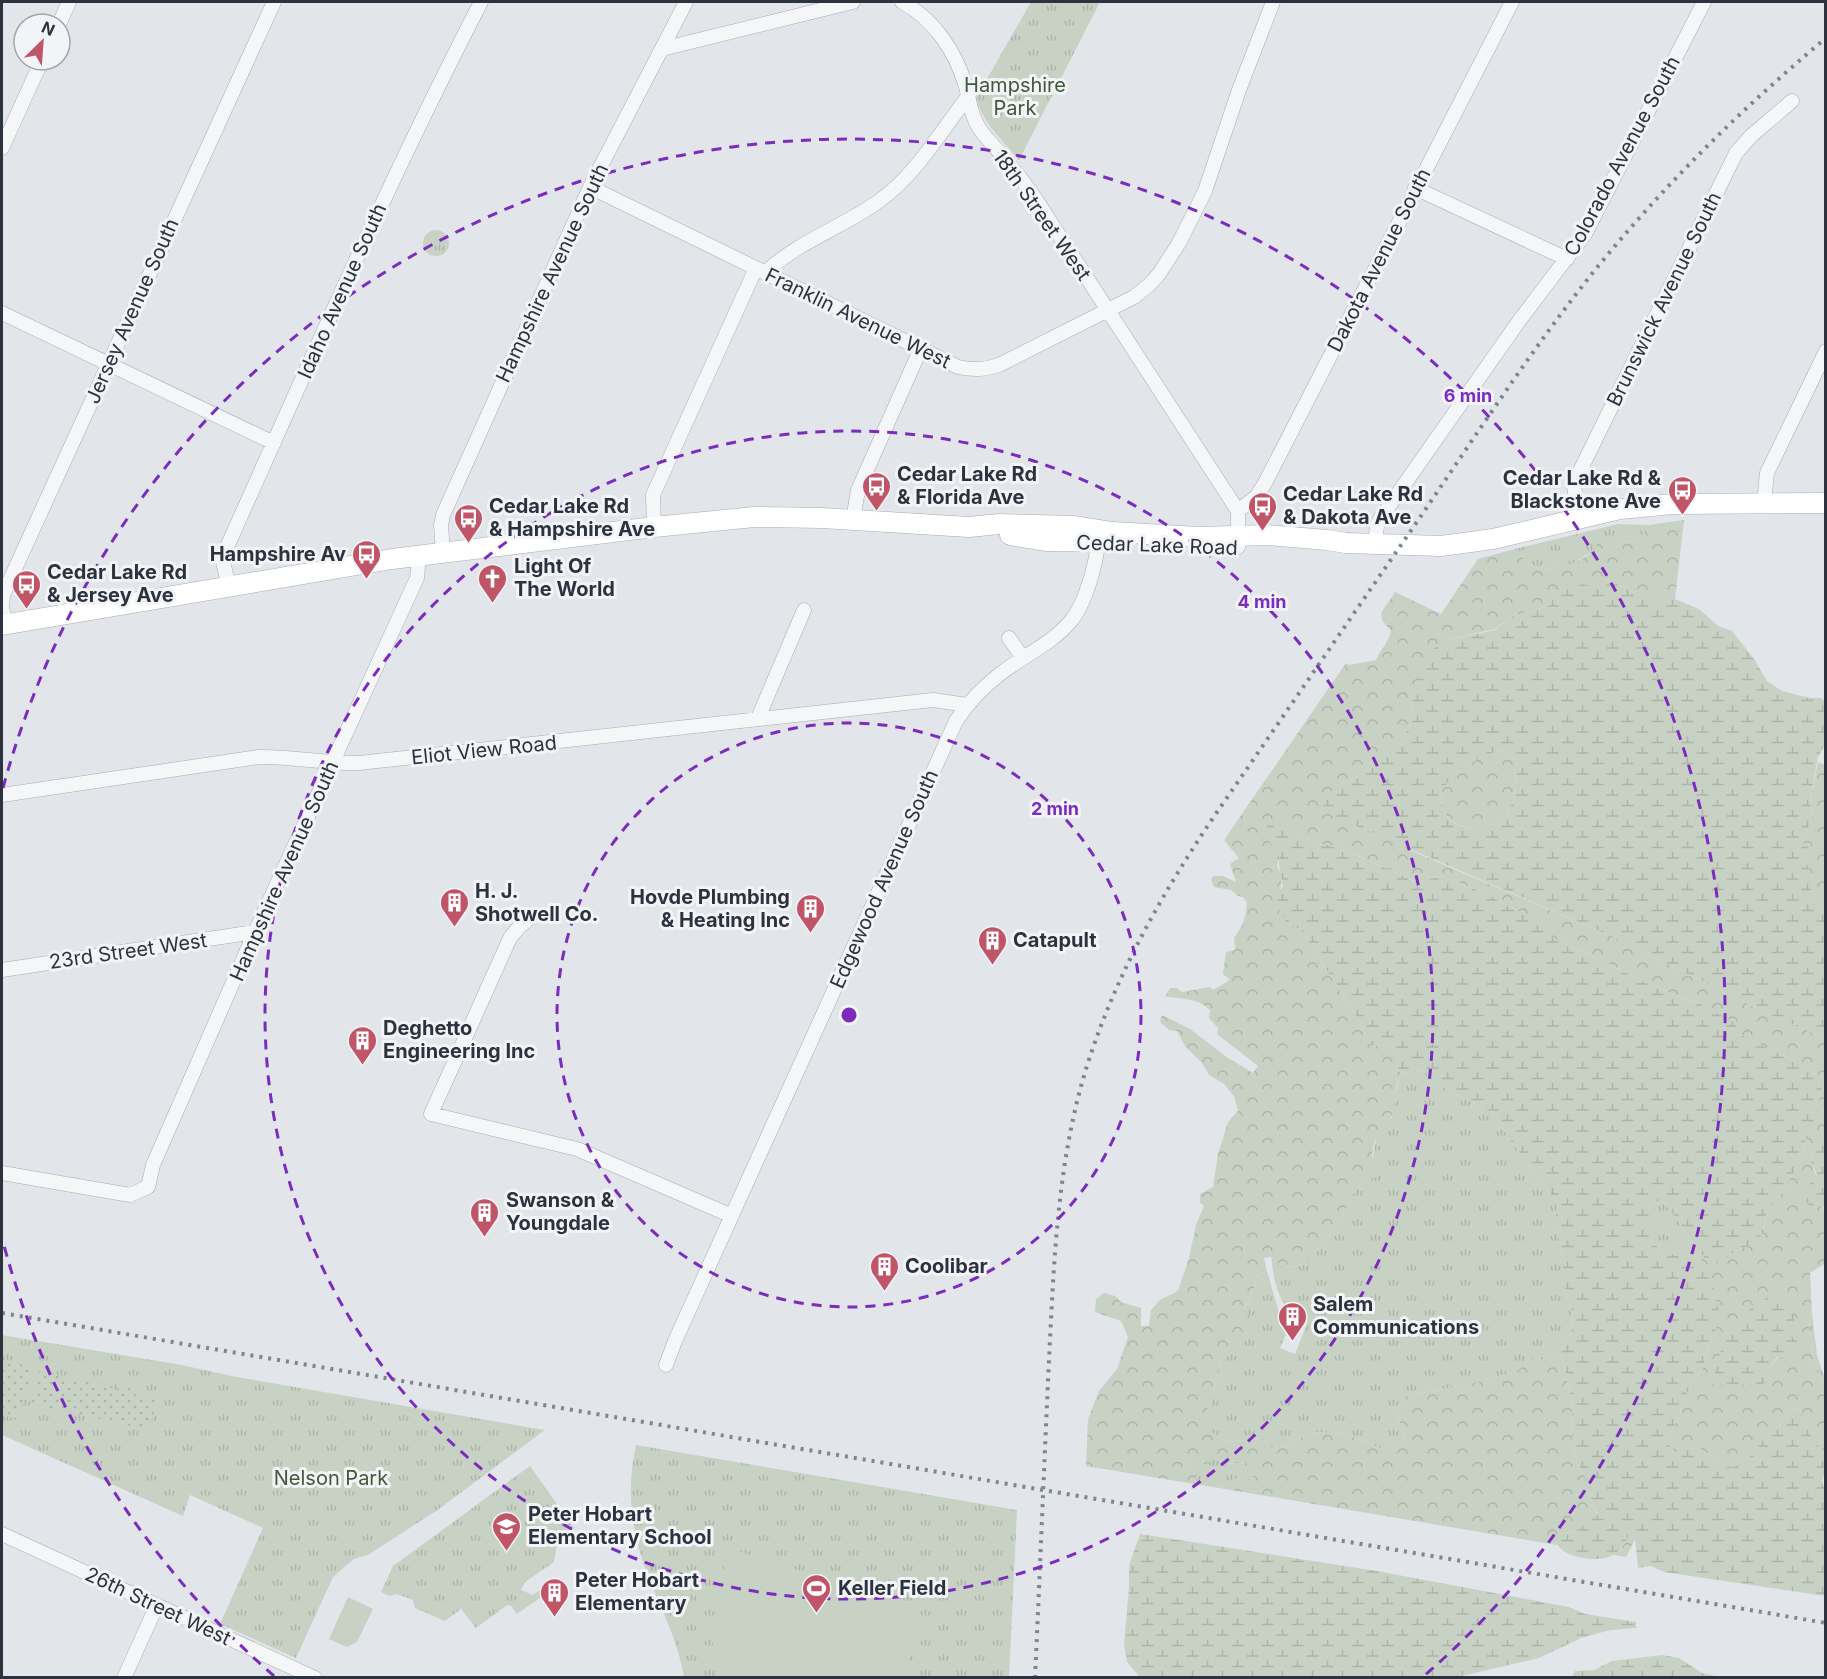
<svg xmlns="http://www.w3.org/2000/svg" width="1827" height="1679" font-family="Inter,sans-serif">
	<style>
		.grass { fill: url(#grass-tufts) }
		.forest { fill: url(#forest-crowns); fill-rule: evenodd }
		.wetland { fill: url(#wetland-marsh); fill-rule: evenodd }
		.garden { fill: url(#garden-dots) }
		.pitch { fill: #c8d2c4 }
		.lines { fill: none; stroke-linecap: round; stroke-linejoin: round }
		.street-casing { stroke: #a8acb3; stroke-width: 15 }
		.secondary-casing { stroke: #a8acb3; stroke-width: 21 }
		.street { stroke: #f4f6f8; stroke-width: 14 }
		.secondary { stroke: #fff; stroke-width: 20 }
		.rail { stroke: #7d8591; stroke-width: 4; stroke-dasharray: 3 6; stroke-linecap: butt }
		.ring { fill: none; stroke: #7b2cbf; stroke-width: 3; stroke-dasharray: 10 8 }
		.labels { text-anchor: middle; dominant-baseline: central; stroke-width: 6; stroke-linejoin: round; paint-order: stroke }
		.park-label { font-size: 20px; fill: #41593b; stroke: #f2f4f7 }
		.street-label { font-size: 20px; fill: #2c333f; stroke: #f2f4f7 }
		.poi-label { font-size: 20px; font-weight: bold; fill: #2c333f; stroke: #f2f4f7; text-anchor: start }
		.centre { fill: #7b2cbf; stroke: #f2f4f7; stroke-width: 3 }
		.ring-label { font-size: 18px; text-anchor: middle; font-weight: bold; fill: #7b2cbf; stroke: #f2f4f7; stroke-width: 6; stroke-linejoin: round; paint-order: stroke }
	</style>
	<defs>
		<pattern id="grass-tufts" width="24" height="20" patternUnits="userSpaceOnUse" patternTransform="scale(1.5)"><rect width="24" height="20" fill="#c8d2c4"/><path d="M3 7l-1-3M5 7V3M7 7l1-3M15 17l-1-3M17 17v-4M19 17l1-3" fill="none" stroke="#acb5a9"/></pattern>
		<pattern id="forest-crowns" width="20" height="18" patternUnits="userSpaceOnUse" patternTransform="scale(1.5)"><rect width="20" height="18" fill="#c8d2c4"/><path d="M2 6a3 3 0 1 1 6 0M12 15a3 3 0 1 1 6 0" fill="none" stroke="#acb5a9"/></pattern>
		<pattern id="wetland-marsh" width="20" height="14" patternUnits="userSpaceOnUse" patternTransform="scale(1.5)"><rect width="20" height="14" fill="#c8d2c4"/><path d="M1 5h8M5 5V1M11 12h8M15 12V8" fill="none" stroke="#acb5a9"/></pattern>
		<pattern id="garden-dots" width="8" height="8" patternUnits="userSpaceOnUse" patternTransform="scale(1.5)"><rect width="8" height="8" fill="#c8d2c4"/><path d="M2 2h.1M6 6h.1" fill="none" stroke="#acb5a9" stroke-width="1.8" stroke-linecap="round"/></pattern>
	</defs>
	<rect width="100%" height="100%" fill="#e2e5e9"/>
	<path class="grass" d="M1031 2H1100L1019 160C1003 141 983 123 976 98Z
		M423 243a13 13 0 1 1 26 0a13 13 0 1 1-26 0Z
		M1618 524 1649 525 1643 534 1632 542 1619 540 1584 556 1573 564H1561L1549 570 1537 568 1527 563 1515 549Z
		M1415 1069 1429 1074 1442 1087 1497 1115 1509 1139 1546 1186 1556 1203V1226L1563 1256V1282L1574 1320 1571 1332 1561 1351 1539 1358H1530L1520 1370 1474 1383 1406 1396 1398 1416 1404 1435 1400 1445 1382 1449 1346 1434 1313 1432 1287 1446 1272 1448 1262 1438 1227 1442 1196 1423 1211 1404 1221 1360 1234 1351 1244 1310 1253 1292 1257 1275 1267 1271 1280 1316 1287 1323 1288 1330 1280 1348 1295 1354 1308 1321 1295 1314 1293 1317C1280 1302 1273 1282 1272 1262L1293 1267 1307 1264 1342 1217 1356 1190 1364 1181 1376 1177 1371 1166 1377 1135 1392 1117 1393 1099 1401 1076Z
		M1653 1200 1665 1203 1703 1256 1700 1262 1689 1247C1679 1248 1675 1254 1666 1257L1650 1238V1209Z
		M1812 1313 1817 1355 1825 1380V1397V1386L1812 1355 1809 1317Z
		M2 1335 182 1365 231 1376 545 1430 439 1509 368 1555 354 1559 333 1577 296 1658 220 1624 263 1528 190 1495 183 1516 2 1435Z
		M636 1445 1017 1510 1009 1677H684C678 1640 660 1607 647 1573 631 1531 626 1489 636 1445Z
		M1195 1458 1200 1460 1216 1458 1225 1464 1245 1462 1257 1472 1252 1479H1234L1219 1488 1200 1485 1189 1465 1191 1459Z
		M530 1466 574 1528 557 1542 554 1562 525 1582 521 1590 533 1595 540 1590 544 1595 517 1614 511 1606 507 1605 476 1628 461 1609 445 1621 415 1608 413 1600 397 1594 390 1596 381 1592 393 1566Z"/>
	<path class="forest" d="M1684 520 1675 599 1643 597 1617 584 1557 592 1548 606 1513 616 1495 629 1447 640 1412 688 1413 720 1399 745 1389 750 1361 775 1336 786 1412 851 1611 936 1770 1015 1825 1038V1142L1812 1152 1810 1161C1827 1194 1825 1227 1825 1263L1810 1273 1812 1313 1809 1317 1812 1355 1825 1386V1455L1821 1448 1814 1444 1801 1411 1797 1408 1786 1417 1771 1437 1762 1441 1748 1459 1733 1467 1724 1466 1708 1454 1687 1442 1676 1453 1665 1441 1678 1419 1685 1396 1704 1366 1706 1352 1716 1330 1713 1287 1700 1262 1703 1256 1708 1262 1717 1264 1739 1249 1751 1246 1764 1232 1766 1214 1785 1188 1802 1158 1805 1142 1817 1124V1106L1822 1088V1078L1787 1057 1739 1034 1700 1004 1681 998 1642 981 1591 955 1559 941 1516 910 1485 893 1440 876 1420 883 1333 845 1313 844 1295 828 1273 821 1280 855 1277 866 1282 875 1279 909 1285 921 1301 930 1355 1014 1373 1046 1387 1045 1397 1053 1399 1071 1405 1074C1391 1084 1397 1105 1391 1117 1389 1123 1383 1127 1380 1132 1371 1144 1370 1164 1376 1177L1364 1181 1356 1190 1342 1217 1307 1264 1293 1267 1272 1262 1271 1257 1264 1258 1267 1271 1257 1275 1253 1292 1244 1309 1253 1322 1234 1351 1221 1360 1211 1404 1197 1423 1227 1442 1262 1438 1272 1448 1287 1446 1312 1432 1346 1434 1382 1449 1400 1445 1404 1435 1398 1416 1406 1396 1474 1383 1519 1370 1530 1358H1539L1561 1351 1572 1404 1571 1433 1577 1463 1588 1481V1491L1598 1516 1572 1533 1562 1532 1553 1537 1557 1545 1219 1488 1234 1479H1252L1256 1472 1245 1462 1225 1464 1216 1458 1204 1465 1200 1460 1191 1459 1189 1465 1200 1485 1086 1466 1088 1419 1099 1391 1117 1369 1128 1337 1121 1321 1095 1312 1096 1299 1104 1293 1115 1296 1121 1302 1141 1308V1326H1149L1151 1310 1160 1300 1178 1291 1189 1258 1196 1225 1204 1206 1200 1203V1194L1213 1187 1218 1154 1228 1122 1238 1111 1234 1096 1224 1084 1209 1075 1202 1063 1185 1046 1177 1031 1169 1030 1160 1022 1162 1015 1190 1029 1228 1058 1253 1073 1258 1066 1217 1034 1218 1028 1209 1018 1210 1010C1198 998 1179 998 1165 997L1170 988H1177L1182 992 1210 987 1213 990 1230 980 1223 974 1226 952 1235 950 1234 938C1243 926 1246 918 1247 903L1243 897 1238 896 1231 890 1214 887 1211 880 1213 876H1223L1236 882 1230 864 1239 858 1224 840 1346 663 1349 665 1376 660C1380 650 1389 642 1391 631L1382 620 1381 613 1395 592 1441 614 1478 559 1515 549 1527 563 1537 568 1549 570 1561 564H1573L1588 555 1598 543 1619 540 1632 542 1643 534 1649 525ZM1799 1344 1778 1357 1767 1370 1770 1381 1760 1385 1713 1384Z
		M1502 750 1517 761C1514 778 1518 796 1508 811 1495 832 1455 836 1444 811 1442 806 1442 798 1441 792 1454 770 1477 757 1502 750Z
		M1818 762 1825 765V908L1816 903 1810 891 1815 885 1804 855 1803 842 1813 815 1810 802Z
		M1629 1535 1635 1539 1626 1557 1614 1555 1621 1550Z"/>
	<path class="wetland" d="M1617 584 1643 597H1670L1699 609 1718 626 1732 631 1754 659 1767 681 1782 691 1810 698H1821L1825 701V745L1818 757 1810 802 1813 815 1803 842 1811 850 1804 855 1815 885 1810 891 1816 903 1825 908V1038L1770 1015 1611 936 1322 811 1328 795 1336 786 1361 775 1389 749 1399 745 1413 720 1412 688 1433 649 1447 640 1495 630 1513 616 1548 606 1557 592 1568 586ZM1502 750 1517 761C1514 778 1518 796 1508 811 1495 832 1454 836 1444 811 1442 805 1442 798 1441 792 1454 770 1477 757 1502 750Z
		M1273 820 1295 828 1313 844 1333 845 1419 883 1440 876 1485 893 1516 910 1549 924 1553 937 1559 941 1591 955 1642 981 1681 998 1700 1004 1735 1023 1739 1034 1787 1057 1822 1078V1088L1817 1106V1124L1805 1142 1802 1158 1785 1188 1766 1214 1764 1232 1751 1246 1739 1249 1717 1264 1708 1263 1665 1203 1653 1200 1650 1209V1238L1666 1257C1675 1254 1679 1248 1689 1247L1704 1268 1713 1287 1719 1312 1716 1330 1706 1352 1704 1366 1685 1396 1678 1419 1665 1441 1676 1452 1687 1441 1708 1454 1724 1466 1733 1467 1748 1459 1762 1441 1771 1437 1786 1417 1797 1408 1801 1411 1814 1443 1821 1448 1825 1455V1472L1822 1482 1826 1493 1825 1596 1664 1572 1651 1566 1638 1568 1635 1539 1629 1535C1626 1540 1624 1547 1619 1551 1607 1563 1579 1560 1565 1552 1559 1548 1556 1543 1552 1537L1562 1532 1572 1533 1598 1515 1588 1491V1481L1577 1463 1571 1433 1572 1404 1561 1351 1571 1332 1574 1320 1563 1282V1256L1556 1226V1203L1546 1186 1509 1139 1497 1115 1442 1087 1429 1074 1415 1069 1405 1074 1399 1071 1397 1053 1387 1045 1373 1046 1355 1014 1301 930 1285 921 1279 909 1277 893 1283 887C1282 875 1277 867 1280 855L1268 840 1267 826Z
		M1825 1142V1211L1824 1207 1809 1205 1801 1195 1817 1174 1810 1161 1812 1152Z
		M1773 1295 1791 1305 1796 1327 1792 1337 1799 1343 1784 1358 1777 1357 1767 1370 1770 1381 1760 1385H1713C1719 1343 1733 1314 1773 1295Z
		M1140 1534 1377 1571 1569 1607 1585 1614 1636 1622V1628L1610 1630 1581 1638 1539 1658 1457 1677H1140L1127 1662 1124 1645 1129 1588V1565Z
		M1662 1655 1679 1658 1702 1673 1720 1677H1572L1575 1671 1594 1670 1612 1661Z"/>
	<path class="garden" d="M2 1358 34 1369 17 1420 2 1414Z
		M38 1371 85 1382 87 1377 99 1379 98 1385 117 1390 119 1384 131 1387 130 1393 157 1399 149 1430 31 1404Z"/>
	<path class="pitch" d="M740 1552 914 1607 921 1621 903 1677H716C715 1666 713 1655 713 1644 713 1627 720 1572 728 1559 731 1555 735 1553 740 1552Z
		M348 1597 373 1609 357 1642 347 1647 329 1639Z"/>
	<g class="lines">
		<defs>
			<path id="street" d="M902 2C934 19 956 52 966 87 970 101 970 113 978 126 984 137 993 144 1001 154 1014 169 1026 185 1037 201L1238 511V547
				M59 24 69 2
				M662 49 853 2
				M2 148 42 60
				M590 187 958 367C973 370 984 370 999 365L1134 297 1149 285 1159 274 1179 243 1205 191 1239 90 1273 2
				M1415 188 1567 259
				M766 272C799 241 843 227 879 201 915 176 942 130 969 95
				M2 313 274 443
				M1764 503 1767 473 1826 351
				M1238 511 1257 496 1265 483 1512 2
				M1580 517 1574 487 1577 477 1736 153 1751 136 1792 101
				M853 520 858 490 921 348
				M654 527 653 495 756 268
				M1375 544 1377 526 1380 519 1519 321 1585 234 1704 2
				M443 552 441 525 443 515 590 187 686 2
				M229 587 223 562 227 547C309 364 389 180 481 2
				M6 624 2 608 3 595 274 2
				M1009 638 1023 658
				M758 718 804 610
				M2 795 259 757C292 756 325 764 359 763L933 700 967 705
				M530 918 519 927 510 938 431 1114 577 1149 732 1216
				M2 970 255 932
				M2 1173 130 1195 148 1187 153 1165 255 932 417 578 419 555
				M666 1365 675 1341 956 721C968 703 983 687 1000 674 1023 656 1051 644 1070 622 1087 602 1097 560 1099 535
				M2 1534 315 1678
				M124 1678 157 1605"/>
			<path id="secondary" d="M1010 535 1046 541 1116 542
				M2 625 392 559 654 527 754 517 822 518 969 527 999 524 1075 526 1112 532 1199 537 1266 535 1327 540 1346 543 1441 546 1493 539 1620 509 1673 504 1826 503"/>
		</defs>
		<use href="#street" class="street-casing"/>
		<use href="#secondary" class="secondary-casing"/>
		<use href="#street" class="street"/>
		<use href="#secondary" class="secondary"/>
		<path class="rail" d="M2 1313 1826 1623
			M1035 1678C1040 1572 1044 1466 1049 1360 1054 1262 1057 1164 1086 1069 1115 976 1161 895 1215 815 1280 721 1345 626 1410 532 1469 446 1526 357 1591 275 1661 188 1741 109 1826 38"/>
	</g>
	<g class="ring">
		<circle cx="849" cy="1015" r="292"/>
		<circle cx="849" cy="1015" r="584"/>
		<path d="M274 1676A876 876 0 0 1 3 1242M3 788A876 876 0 1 1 1424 1676"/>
	</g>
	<defs>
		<symbol id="bus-pin" viewBox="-11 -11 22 30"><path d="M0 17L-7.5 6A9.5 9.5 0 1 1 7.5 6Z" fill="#c15568" stroke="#f2f4f7"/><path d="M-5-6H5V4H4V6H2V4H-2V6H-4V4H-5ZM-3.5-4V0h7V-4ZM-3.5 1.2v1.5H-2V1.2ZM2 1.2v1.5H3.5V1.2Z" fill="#fff"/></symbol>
		<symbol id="church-pin" viewBox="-11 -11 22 30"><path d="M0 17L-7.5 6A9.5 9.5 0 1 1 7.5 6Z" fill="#c15568" stroke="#f2f4f7"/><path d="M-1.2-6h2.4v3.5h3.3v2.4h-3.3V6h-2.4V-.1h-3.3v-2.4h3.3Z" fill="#fff"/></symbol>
		<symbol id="building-pin" viewBox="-11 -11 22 30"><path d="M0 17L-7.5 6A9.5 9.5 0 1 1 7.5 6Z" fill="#c15568" stroke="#f2f4f7"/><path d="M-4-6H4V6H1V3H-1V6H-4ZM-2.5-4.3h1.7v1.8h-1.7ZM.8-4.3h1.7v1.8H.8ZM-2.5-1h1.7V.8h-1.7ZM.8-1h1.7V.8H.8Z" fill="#fff"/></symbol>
		<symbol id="school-pin" viewBox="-11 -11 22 30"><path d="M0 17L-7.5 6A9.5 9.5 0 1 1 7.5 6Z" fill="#c15568" stroke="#f2f4f7"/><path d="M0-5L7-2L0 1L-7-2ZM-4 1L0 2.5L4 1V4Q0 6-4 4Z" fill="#fff"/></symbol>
		<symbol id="stadium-pin" viewBox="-11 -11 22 30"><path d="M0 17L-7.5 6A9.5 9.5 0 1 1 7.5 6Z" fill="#c15568" stroke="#f2f4f7"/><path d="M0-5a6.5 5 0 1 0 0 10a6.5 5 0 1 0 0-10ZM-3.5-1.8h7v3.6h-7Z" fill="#fff"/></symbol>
	</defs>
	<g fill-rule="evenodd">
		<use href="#bus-pin" x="860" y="470" width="33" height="45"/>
		<use href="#bus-pin" x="1666" y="474" width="33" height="45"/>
		<use href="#bus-pin" x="1246" y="490" width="33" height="45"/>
		<use href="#bus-pin" x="452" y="502" width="33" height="45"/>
		<use href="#bus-pin" x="350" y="538" width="33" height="45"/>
		<use href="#church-pin" x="476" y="562" width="33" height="45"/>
		<use href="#bus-pin" x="10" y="568" width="33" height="45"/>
		<use href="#building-pin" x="438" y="886" width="33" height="45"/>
		<use href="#building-pin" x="794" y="892" width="33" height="45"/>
		<use href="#building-pin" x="976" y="924" width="33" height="45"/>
		<use href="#building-pin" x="346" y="1024" width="33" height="45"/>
		<use href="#building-pin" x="468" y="1196" width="33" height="45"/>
		<use href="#building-pin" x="868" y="1250" width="33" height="45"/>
		<use href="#building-pin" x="1276" y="1300" width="33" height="45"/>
		<use href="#school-pin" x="490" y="1510" width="33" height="45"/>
		<use href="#stadium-pin" x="800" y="1572" width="33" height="45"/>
		<use href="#building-pin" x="538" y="1576" width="33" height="45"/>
	</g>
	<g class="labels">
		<g class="park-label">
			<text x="1015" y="85">Hampshire<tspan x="1015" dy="23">Park</tspan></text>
			<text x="331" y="1478">Nelson Park</text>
		</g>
		<g class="street-label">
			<text transform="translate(1622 156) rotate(-62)">Colorado Avenue South</text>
			<text transform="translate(1042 215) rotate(55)">18th Street West</text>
			<text transform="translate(1379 260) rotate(-63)">Dakota Avenue South</text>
			<text transform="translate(552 273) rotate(-65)">Hampshire Avenue South</text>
			<text transform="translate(342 291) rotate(-66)">Idaho Avenue South</text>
			<text transform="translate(1664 299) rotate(-64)">Brunswick Avenue South</text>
			<text transform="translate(132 311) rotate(-66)">Jersey Avenue South</text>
			<text transform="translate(858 318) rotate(26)">Franklin Avenue West</text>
			<text transform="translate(1157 545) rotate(2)">Cedar Lake Road</text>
			<text transform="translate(484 750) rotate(-6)">Eliot View Road</text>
			<text transform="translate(284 871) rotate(-66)">Hampshire Avenue South</text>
			<text transform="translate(884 879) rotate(-66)">Edgewood Avenue South</text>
			<text transform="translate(128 951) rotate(-8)">23rd Street West</text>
			<text transform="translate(158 1606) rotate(25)">26th Street West</text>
		</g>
		<g class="poi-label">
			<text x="897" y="474">Cedar Lake Rd<tspan x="897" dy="23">&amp; Florida Ave</tspan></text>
			<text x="1661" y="478" text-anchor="end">Cedar Lake Rd &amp;<tspan x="1661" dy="23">Blackstone Ave</tspan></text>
			<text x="1283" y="494">Cedar Lake Rd<tspan x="1283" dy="23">&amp; Dakota Ave</tspan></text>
			<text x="489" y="506">Cedar Lake Rd<tspan x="489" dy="23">&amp; Hampshire Ave</tspan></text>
			<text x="346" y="554" text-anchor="end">Hampshire Av</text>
			<text x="514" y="566">Light Of<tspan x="514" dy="23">The World</tspan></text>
			<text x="47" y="572">Cedar Lake Rd<tspan x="47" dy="23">&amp; Jersey Ave</tspan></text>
			<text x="475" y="891">H. J.<tspan x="475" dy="23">Shotwell Co.</tspan></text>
			<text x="790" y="897" text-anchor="end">Hovde Plumbing<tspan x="790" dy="23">&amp; Heating Inc</tspan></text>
			<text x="1013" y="940">Catapult</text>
			<text x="383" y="1028">Deghetto<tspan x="383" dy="23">Engineering Inc</tspan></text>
			<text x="506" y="1200">Swanson &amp;<tspan x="506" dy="23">Youngdale</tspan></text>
			<text x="905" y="1266">Coolibar</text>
			<text x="1313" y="1304">Salem<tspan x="1313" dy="23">Communications</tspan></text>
			<text x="528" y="1514">Peter Hobart<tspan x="528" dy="23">Elementary School</tspan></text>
			<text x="575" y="1580">Peter Hobart<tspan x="575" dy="23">Elementary</tspan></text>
			<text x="838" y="1588">Keller Field</text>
		</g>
	</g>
	<circle cx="849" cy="1015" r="9" class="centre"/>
	<g class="ring-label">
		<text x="1468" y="402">6 min</text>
		<text x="1262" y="608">4 min</text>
		<text x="1055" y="815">2 min</text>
	</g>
	<rect width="1827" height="1679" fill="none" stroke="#2c333f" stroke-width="6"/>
	<g transform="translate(42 42) rotate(25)"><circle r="28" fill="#f2f4f7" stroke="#a3a7ad" stroke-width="1.5"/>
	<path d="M0-4.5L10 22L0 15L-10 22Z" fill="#c15568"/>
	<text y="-9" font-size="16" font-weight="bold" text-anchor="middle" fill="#2c333f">N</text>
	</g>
</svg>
